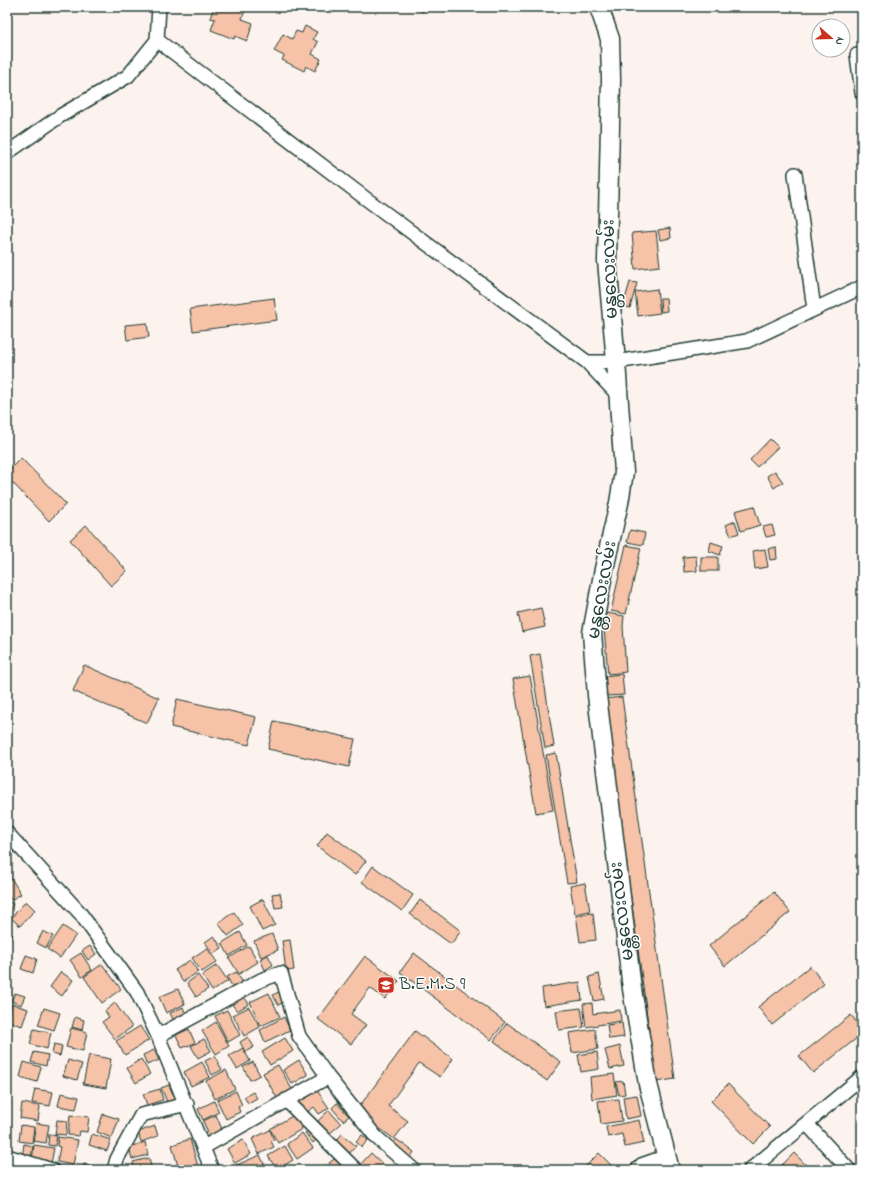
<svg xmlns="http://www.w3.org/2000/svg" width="869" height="1177" font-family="'Indie Flower','Noto Sans Myanmar',sans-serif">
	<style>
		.building { fill: #f6c2a8; stroke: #1f3d34 }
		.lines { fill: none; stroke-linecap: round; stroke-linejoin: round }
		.street-casing { stroke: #1f3d34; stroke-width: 16 }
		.secondary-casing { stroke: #1f3d34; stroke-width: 21 }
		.street { stroke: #fff; stroke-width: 13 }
		.secondary { stroke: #fff; stroke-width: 18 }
		.labels { text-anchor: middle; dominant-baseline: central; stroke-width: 3; stroke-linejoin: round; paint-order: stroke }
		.street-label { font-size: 18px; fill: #1f3d34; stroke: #fff }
		.poi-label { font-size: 18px; fill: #1f3d34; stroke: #fff; text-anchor: start }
	</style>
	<rect width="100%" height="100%" fill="#fdf3ee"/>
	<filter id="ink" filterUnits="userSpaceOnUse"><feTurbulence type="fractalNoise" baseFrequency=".025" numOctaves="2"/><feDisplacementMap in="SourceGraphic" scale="8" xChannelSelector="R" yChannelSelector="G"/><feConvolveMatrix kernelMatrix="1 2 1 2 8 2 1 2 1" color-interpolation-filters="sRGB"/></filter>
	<g filter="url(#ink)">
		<path class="building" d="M214 7H246L242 19 253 23 247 41 235 36 234 39 211 30 215 19 210 18Z
			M414 7H425L423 12Z
			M305 26 317 32 313 39 318 42 312 54 321 59 315 71 306 66 304 71 282 60 284 56 274 51 283 34 292 39 296 31 302 33Z
			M670 228 671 238 660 240 658 230Z
			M656 231 660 266 635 269 632 233Z
			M630 282 637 283 630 308 623 306Z
			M657 289 660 313 638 316 635 292Z
			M274 298 277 320 193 331 190 309Z
			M660 298H666L667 311 661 312Z
			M147 323 149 337 127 340 125 325Z
			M770 439 778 447 757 467 750 460Z
			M21 458 66 504 49 521 7 477V472Z
			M775 471 783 482 774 488 767 476Z
			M754 506 760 525 741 531 735 511Z
			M735 521 739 533 731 536 726 525Z
			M86 525 127 571 111 586 70 540Z
			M772 525 775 535 766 537 763 527Z
			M630 530 645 533 643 545 627 542Z
			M711 542 723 546 720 555 709 551Z
			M626 545 641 548 626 614 611 611Z
			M776 547 777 559 770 560 768 549Z
			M765 549 768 567 755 569 753 551Z
			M696 556 697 571 684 572 683 557Z
			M701 557H718V571H701Z
			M541 608 545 627 522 632 518 613Z
			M607 613 624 616 623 626 626 672 608 674 604 628Z
			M540 654 554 746 545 748 530 656Z
			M84 665 159 698 147 723 73 691Z
			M622 674 624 695 606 696 604 676Z
			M530 676 553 810 536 813 513 679Z
			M622 697 675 1079 656 1082 604 699Z
			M177 699 256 717 249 745 171 727Z
			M274 721 355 739 349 767 268 749Z
			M556 753 577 882 567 883 546 755Z
			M327 832 366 861 355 875 317 846Z
			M373 866 413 895 402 911 362 882Z
			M9 875 21 894 11 900 7 894V877Z
			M585 883 590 911 575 914 570 886Z
			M774 892 790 912 725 966 709 946Z
			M280 893 283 907 275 908 272 894Z
			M263 899 275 925 262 931 250 906Z
			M7 900 13 904 7 915Z
			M420 900 461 931 451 944 410 914Z
			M26 901 35 910 20 926 11 918Z
			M234 912 243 925 228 936 218 923Z
			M593 913 596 940 580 942 576 915Z
			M63 926 76 935 60 958 47 949Z
			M7 930 13 935 7 943Z
			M43 931 53 936 46 948 37 943Z
			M240 932 247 945 229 956 222 943Z
			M272 934 278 950 261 957 254 941Z
			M214 936 222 948 213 954 205 942Z
			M290 940 294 970 286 971 282 941Z
			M90 946 96 954 88 960 82 951Z
			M249 946 258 962 239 974 229 958Z
			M207 948 217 962 202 972 192 958Z
			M81 953 92 970 82 977 70 960Z
			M414 953 505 1022 491 1040 400 972Z
			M26 955 37 959 33 973 21 969Z
			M268 955 273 965 265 970 260 959Z
			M365 956 399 981 385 999 370 988 351 1014 366 1025 351 1044 318 1019Z
			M190 960 198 972 183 982 175 970Z
			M102 964 121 989 102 1003 84 977Z
			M217 965 228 981 212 991 202 975Z
			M810 966 824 984 772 1025 758 1007Z
			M61 972 73 980 62 996 50 987Z
			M236 972 244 984 234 990 227 977Z
			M599 974 604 999 594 1001 589 977Z
			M198 975 208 989 196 997 187 983Z
			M580 982 582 1000 544 1006 542 988Z
			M178 989 185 1004 166 1013 159 997Z
			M280 991 286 1001 278 1005 273 995Z
			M15 993 25 996 21 1005 11 1001Z
			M269 993 280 1017 261 1026 250 1002Z
			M243 995 249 1004 237 1011 231 1003Z
			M115 1003 132 1027 115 1039 102 1022 109 1017 105 1011Z
			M592 1003 593 1014 620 1010 621 1021 586 1027 583 1004Z
			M12 1004 28 1009 22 1026 7 1021Z
			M183 1007 187 1017 175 1023 170 1013Z
			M249 1007 260 1027 244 1036 233 1015Z
			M44 1008 60 1013 54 1030 38 1025Z
			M581 1008 584 1027 559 1030 556 1011Z
			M227 1010 240 1035 228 1042 215 1016Z
			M851 1015 862 1029V1034L813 1073 799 1056Z
			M75 1017 84 1020 82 1030 72 1027Z
			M284 1017 290 1030 265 1042 260 1030Z
			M216 1022 229 1046 216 1054 202 1031Z
			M507 1023 561 1062 547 1081 494 1041Z
			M622 1023 624 1037 609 1039 607 1025Z
			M140 1026 149 1040 125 1055 116 1041Z
			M71 1028 87 1032 83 1051 66 1047Z
			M34 1029 51 1033 47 1049 30 1044Z
			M189 1029 195 1043 182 1048 176 1035Z
			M595 1029 598 1049 572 1053 569 1033Z
			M415 1031 453 1059 440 1077 419 1063 388 1106 408 1121 394 1139 356 1111Z
			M248 1037 254 1047 245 1052 240 1042Z
			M285 1038 293 1051 270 1065 262 1052Z
			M204 1039 211 1051 198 1058 191 1046Z
			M54 1044 62 1046 60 1056 52 1054Z
			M620 1046 624 1066 610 1069 605 1050Z
			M243 1048 250 1061 237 1069 229 1056Z
			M154 1050 159 1060 147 1065 143 1055Z
			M34 1052 48 1055 46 1066 31 1062Z
			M597 1052 599 1069 581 1072 578 1055Z
			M89 1055 111 1059 106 1088 83 1084Z
			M215 1056 222 1070 212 1075 205 1061Z
			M141 1059 150 1074 136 1083 127 1068Z
			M68 1060 82 1064 77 1080 63 1076Z
			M299 1060 308 1075 292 1084 283 1070Z
			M24 1062 41 1067 37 1082 20 1077Z
			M202 1062 210 1077 191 1086 184 1072Z
			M253 1062 260 1075 250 1080 243 1067Z
			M278 1065 293 1091 278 1100 263 1073Z
			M226 1070 235 1089 215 1099 206 1081Z
			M614 1074 617 1095 592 1099 590 1077Z
			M623 1081 625 1094 619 1095 616 1082Z
			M728 1084 770 1127 753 1144 711 1101Z
			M169 1085 176 1101 168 1104 161 1088Z
			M35 1089 53 1092 50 1106 32 1103Z
			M160 1089 163 1100 147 1105 143 1094Z
			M316 1089 329 1108 319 1114 314 1107 306 1113 298 1102Z
			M236 1091 242 1105 238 1107 240 1112 226 1119 217 1100Z
			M253 1092 257 1098 248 1103 244 1097Z
			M61 1093 79 1097 76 1109 58 1106Z
			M637 1095 641 1116 626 1119 623 1097Z
			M619 1099 622 1121 601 1124 598 1101Z
			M214 1101 219 1112 203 1120 198 1109Z
			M22 1103 40 1106 38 1121 20 1118Z
			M337 1103 349 1116 343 1121 332 1108Z
			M329 1110 341 1124 329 1134 318 1121Z
			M103 1114 119 1119 112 1138 97 1132Z
			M70 1115 89 1117 87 1132 80 1131 79 1136 68 1135Z
			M216 1115 224 1134 211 1140 203 1121Z
			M294 1115 302 1129 278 1143 270 1129Z
			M57 1120 67 1121 66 1135 55 1134Z
			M639 1120 644 1143 625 1147 622 1134 608 1137 606 1127Z
			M36 1123 49 1125 46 1143 33 1141Z
			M21 1125 34 1127 32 1143 19 1141Z
			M155 1126 158 1136 141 1142 138 1132Z
			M310 1129 318 1138 313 1143 305 1133Z
			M270 1130 274 1140 271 1141 274 1147 259 1154 252 1139Z
			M302 1133 313 1148 297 1159 287 1144Z
			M49 1134 57 1135 55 1146 48 1145Z
			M92 1134 111 1140 107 1151 89 1145Z
			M342 1134 356 1146 346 1157 332 1146Z
			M362 1135 368 1140 362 1147 356 1142Z
			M58 1137 78 1140 73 1165 57 1162 60 1147 57 1146Z
			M190 1139 199 1170H179L172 1145Z
			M396 1139 414 1152 410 1158 393 1145Z
			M243 1140 251 1154 235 1163 227 1149Z
			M145 1142 148 1155 132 1159 129 1147Z
			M24 1144 33 1146 31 1158 22 1157Z
			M34 1145 54 1148 51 1164 32 1161Z
			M285 1146 293 1160 277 1170 268 1156Z
			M371 1153 387 1168 385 1170H361L358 1167Z
			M599 1153 613 1167 611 1170H582Z
			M794 1153 811 1170H777Z
			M260 1155 265 1166 257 1170H242L239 1164Z
			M337 1157 345 1170H334L329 1163Z
			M149 1158 152 1170H134L133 1162Z
			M7 1164 18 1168 17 1170H7Z
			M84 1164 100 1170H82Z
			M238 1164 241 1170H225Z
			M327 1165 330 1170H318Z"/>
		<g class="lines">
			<defs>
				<path id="street" d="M157 40 365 198 587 362 618 395
					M857 55 862 93
					M7 153 60 116 128 76 157 40 159 7
					M795 174 814 309
					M587 362H616L747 341 862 287
					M7 833 80 913 137 992 158 1036 212 1170
					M158 1036 261 980 281 973 299 1036 328 1077 376 1137 414 1170
					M286 1100 356 1170
					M807 1124 849 1170
					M204 1147 328 1077
					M7 1156 52 1170
					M114 1170 117 1159 141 1115 187 1104
					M750 1170 862 1077"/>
				<path id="secondary" d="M599 7 610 39 611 80 607 261 616 362 624 472 619 503 604 569 592 633 597 695 632 989 648 1084 670 1170
					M640 1170 643 1167 666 1159"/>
			</defs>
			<use href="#street" class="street-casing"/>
			<use href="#secondary" class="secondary-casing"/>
			<use href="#street" class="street"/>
			<use href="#secondary" class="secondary"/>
		</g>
	</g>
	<defs>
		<symbol id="school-square" viewBox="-11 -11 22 22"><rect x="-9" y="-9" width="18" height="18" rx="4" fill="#c8321e" stroke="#fff"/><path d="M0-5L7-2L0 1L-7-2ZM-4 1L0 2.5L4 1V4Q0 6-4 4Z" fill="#fff"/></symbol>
	</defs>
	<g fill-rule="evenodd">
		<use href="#school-square" x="376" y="975" width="20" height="20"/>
	</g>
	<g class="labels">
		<g class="street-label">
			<text transform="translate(611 269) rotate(-92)">မန္တလေးလမ်း</text>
			<text transform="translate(603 590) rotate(-80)">မန္တလေးလမ်း</text>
			<text transform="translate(623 911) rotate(-97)">မန္တလေးလမ်း</text>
		</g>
		<g class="poi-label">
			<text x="399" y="985">B.E.M.S 9</text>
		</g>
	</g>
	<rect width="869" height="1177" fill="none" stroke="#fff" stroke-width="24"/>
	<rect x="12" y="12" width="845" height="1153" fill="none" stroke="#1f3d34" stroke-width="1.5" filter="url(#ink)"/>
	<g transform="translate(831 38) rotate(110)"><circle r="19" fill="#ffffff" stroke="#a5b1ae"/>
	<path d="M0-3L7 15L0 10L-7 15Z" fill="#c8321e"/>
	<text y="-6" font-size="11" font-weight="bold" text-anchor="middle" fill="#1f3d34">N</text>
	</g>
</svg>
